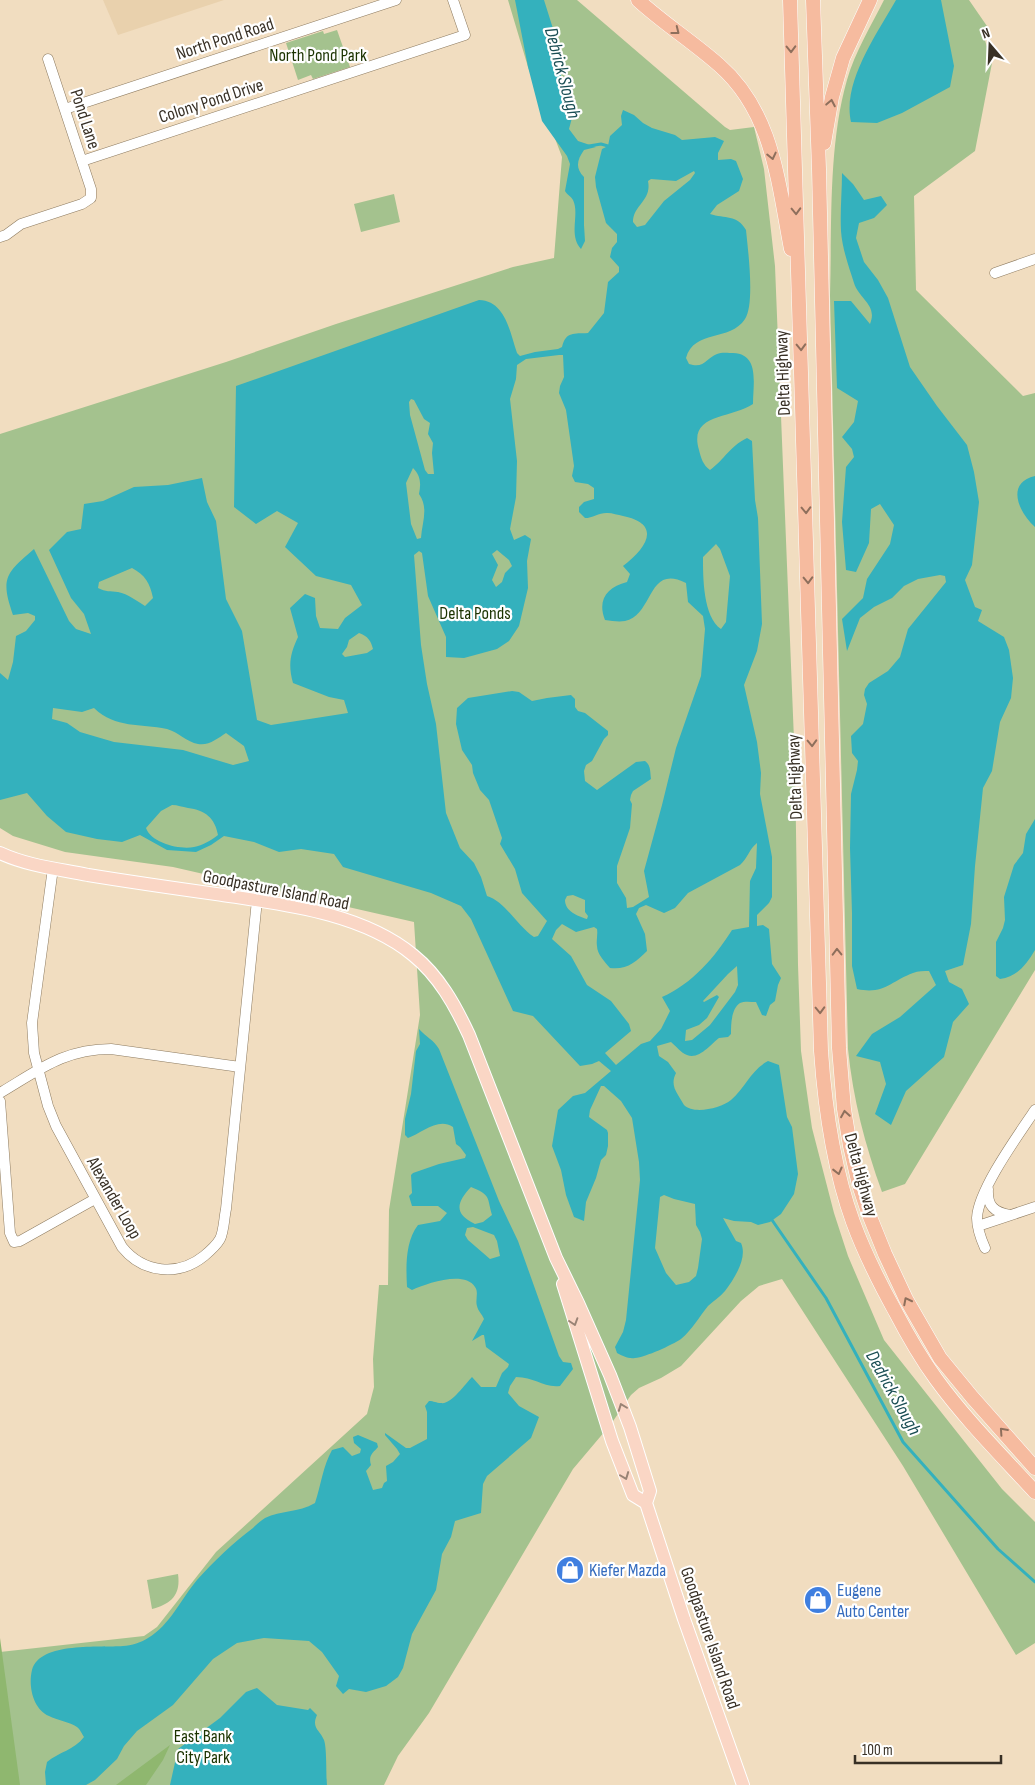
<svg xmlns="http://www.w3.org/2000/svg" width="1035" height="1785" font-family="'Sofia Sans Condensed',sans-serif">
	<style>
		.built { fill: #e9d1ad }
		.green { fill: #a4c28e }
		.forest { fill: #8fb76f }
		.water { fill: #34b1bd; fill-rule: evenodd }
		.lines { fill: none; stroke-linecap: round; stroke-linejoin: round }
		.stream { stroke: #34b1bd; stroke-width: 3 }
		.minor-casing { stroke: #8d7b60; stroke-width: 11 }
		.major-casing { stroke: #fff; stroke-width: 14 }
		.highway-casing { stroke: #fff; stroke-width: 15 }
		.minor { stroke: #fff; stroke-width: 10 }
		.major { stroke: #fad6c5; stroke-width: 12 }
		.highway { stroke: #f6bb9f; stroke-width: 14 }
		.oneway { stroke: #8e6f5c }
		.oneway2 { stroke: #998375 }
		.labels { text-anchor: middle; dominant-baseline: central; stroke-width: 4.5; stroke-linejoin: round; paint-order: stroke }
		.street-label { font-size: 18px; fill: #383025; stroke: #fff }
		.park-label { font-size: 18px; fill: #1b3300; stroke: #fff }
		.shop-label { font-size: 18px; fill: #366cbe; stroke: #fff; text-anchor: start }
		.water-label { font-size: 19px; font-style: italic; fill: #1a4e54; stroke: #fff }
	</style>
	<rect width="100%" height="100%" fill="#f1ddc0"/>
	<path class="built" d="M103 0H224L118 35Z"/>
	<path class="green" d="M508 0H577L725 127 730 130 754 127 764 169 775 266 795 765 798 965 801 1051 812 1128 834 1213 848 1256 884 1340 1002 1489 1035 1522V1643L1016 1655 903 1466 782 1279 759 1286 741 1301 681 1366 661 1378 639 1388 631 1395 611 1424 573 1469 429 1713 398 1756 384 1785H0V1652L144 1636 157 1627 216 1552 367 1414 374 1387 373 1359 379 1285H388L389 1210 420 1015 414 922 173 867 65 852 13 836 0 828V434L226 362 336 324 513 267 554 258 562 157 528 67Z
		M884 0H969L989 29 983 34 992 63 975 151 914 196 916 290 1023 396 1035 393V970L905 1184 882 1192C865 1145 853 1099 848 1049L830 296C832 227 828 146 847 80 855 52 871 26 884 0Z
		M337 30 350 67 313 79 311 75 298 80 286 43 323 31 324 34Z
		M394 194 400 222 361 232 354 204Z
		M178 1574C181 1595 171 1604 152 1609L147 1580Z"/>
	<path class="forest" d="M0 1638 20 1785H0Z
		M170 1745 163 1760 146 1785H116Z"/>
	<path class="water" d="M515 0H544L555 35 564 95 573 114 569 129 578 141 596 147 584 150C577 160 575 168 584 177V225L585 241 581 249C568 235 580 214 573 200 571 196 567 195 565 191L570 164 567 156 542 121 528 67Z
		M896 0H941L954 66 950 87 902 113 877 123 851 122C842 82 877 34 896 0Z
		M623 110 634 115 643 123 652 128 675 135 682 140 715 137 724 141 718 153V160L731 159 736 161 743 179 739 191 717 205 710 214C725 219 737 214 746 230 748 250 755 304 745 319 730 342 694 329 686 358L689 364C705 369 706 358 717 354 721 352 729 353 733 353 760 354 753 384 753 404 731 419 688 413 699 450 701 458 703 465 710 470 725 459 729 447 747 438L752 441 755 500 758 518 762 624 757 651 744 685 757 742 761 773 760 794 772 857V897L769 903 757 915V926L763 925 769 929 772 964 781 978 778 985 775 1001 770 1005 766 1016 762 1015 756 1002C751 1002 744 1001 740 1003 731 1009 731 1025 731 1034L728 1037 719 1038C711 1044 699 1060 687 1055 681 1053 676 1046 671 1042L657 1046 659 1056 668 1062 676 1073C672 1081 673 1087 678 1095 680 1098 682 1102 684 1105 694 1115 721 1108 731 1100 745 1088 751 1070 768 1061L779 1065 787 1117 792 1127 798 1174 794 1194 781 1214 770 1222 758 1225 751 1222 734 1221 723 1218 736 1241 741 1243C748 1258 734 1279 725 1291 720 1297 713 1301 708 1306 699 1317 692 1330 681 1339 672 1345 646 1357 635 1358 628 1359 623 1356 617 1353L615 1347 623 1332 626 1320 640 1180 639 1162 632 1118 621 1101 604 1086H601L590 1110 589 1117 607 1130 608 1133V1146L606 1155 601 1160 596 1178 586 1202 584 1221 574 1217 566 1195 561 1170 552 1146 558 1110 573 1096 585 1093 611 1071 599 1061 592 1064 580 1066 533 1016 513 1011 471 919 461 906 431 893 343 867 334 854 301 849 279 852 254 842 224 836 211 845 196 852 167 850 140 835 122 842 97 839 66 832 47 816 27 793 0 800V673L8 680 13 662 16 636 26 631 35 620V616L28 613 13 615C0 578 6 573 34 549L69 621 76 629 91 634 84 614 71 598 49 550 67 532 81 529 84 504 103 501 134 487 168 485 202 478 207 502 216 521 226 599 242 631 257 720 271 725 348 713 344 700 329 697 293 683C288 665 290 654 298 637L290 608 305 594 315 598 316 616 320 628 338 629 345 618 362 605 351 585 316 576 285 547 298 523 277 511 256 524 234 507 236 386 479 300C506 301 510 333 517 353L520 356 535 352 558 349 562 347C566 331 574 334 588 333L604 313 608 282 619 272V267L610 257 612 248 617 242V234L606 223 596 187 595 177 602 149 608 146 610 136 622 125 621 116ZM694 171 695 173 690 180 664 201 645 225 637 227 633 222C633 205 652 201 648 181L651 179 676 181ZM559 355H563L564 377 560 386 559 393 566 410 574 466 572 476 575 482 588 484 594 488V499L584 502 579 507V512L585 518C593 518 600 512 608 513 612 513 618 515 623 516 663 524 646 549 623 566L630 574 627 582C607 587 597 600 605 620 612 621 619 622 625 621 654 615 647 563 686 583L688 602 703 616 705 629 701 676 676 748 662 805 644 871 649 897 633 907 627 908 626 898 617 883V866L630 828 632 804 630 800 631 795 633 791 651 779C650 772 651 765 645 761L636 762 597 790 585 781 584 771 586 765 592 761 604 739 608 735V731L585 713 578 711 575 707V699L571 695 547 698 532 701 519 692 512 691 468 698 457 708 456 724 462 750 472 765 473 773 480 790 489 800 502 838 500 844 515 869 522 893 547 921 538 936 534 937C517 926 506 902 487 896L481 877 474 863 460 848 446 813 436 724 427 684 421 645 414 555 419 551 422 553 428 596 446 637V657L464 658 497 649 509 641 519 626 528 588 527 561 531 539 525 535 514 540 510 529 516 497 517 461 510 399 516 379 517 365 526 359ZM411 399 414 400 424 419 430 423 428 434 433 443 432 453 434 474H428L425 470 410 415 409 402ZM413 468C421 476 421 484 419 494 429 508 422 522 421 538L417 539 411 524 406 483ZM716 544 720 549 730 576 726 622 721 629C703 617 703 577 703 557ZM497 550 509 560 512 566 505 573 502 582 496 587 492 580 498 565 492 554ZM132 568C145 575 150 583 153 598L145 606C137 601 128 594 118 592 110 591 106 592 98 588L99 582ZM359 633C368 636 371 641 373 649L367 653 345 657 342 654 347 647 349 640ZM53 708 82 712 94 708C116 729 140 723 167 729 178 732 187 742 198 744 209 746 218 738 226 733L244 746 249 761 233 765 183 750 114 742 80 732 67 723 52 719ZM172 805C178 805 182 807 188 808 205 810 215 818 218 835 210 841 203 845 194 847 180 850 151 843 146 828L161 811ZM757 843 756 868 750 881 749 927 732 930C715 957 692 984 662 997L670 1011 661 1029 650 1041 641 1044 616 1065 605 1053 631 1031 629 1024 611 1001 587 985 571 956 552 939 556 930 562 924 576 932 594 927 597 929C598 935 596 940 597 946 597 954 605 962 610 968 627 970 636 962 647 951L645 934 636 914 639 908 646 905 664 913 675 908 688 893 740 865C748 858 749 849 757 843ZM573 895 585 900V912L588 916 587 919C577 916 565 911 565 900L567 896ZM737 966 738 985 735 992 710 1025 692 1040 685 1041 686 1030 699 1025 707 1018 719 997 717 995 704 1002 703 1001 728 974ZM664 1195 674 1199 695 1204 696 1225 700 1232 702 1239 698 1268 696 1276 689 1282 676 1285 666 1273 655 1248 660 1197Z
		M842 173 853 184 864 200 881 196 887 205 874 218 859 223 856 238 864 262 878 280 888 298 910 367 937 406 967 445 974 472 979 502 972 565 965 580 975 607 982 610 978 621 1004 637 1009 650 1013 678 1011 698 1000 722 992 771 983 788 975 866 971 924 963 965 945 971 949 982 962 989 969 1004 953 1022 944 1057 906 1091 891 1125 875 1114 886 1084 880 1062 856 1056 872 1034 900 1017 936 985 929 971C924 971 918 971 913 973 891 981 884 995 857 989L852 966V913L850 848 851 794 857 770 858 761 852 753 851 736 863 724 867 704 864 695 865 689 869 683 888 671 900 657 908 629 946 582 945 576 940 575 918 579 904 586 892 598 874 607 860 618 847 651 842 619 863 598 867 579 890 544 894 525 880 504 871 509 869 543 856 572 846 570 842 522 846 467 854 457 852 449 842 437 854 422 858 401 837 388 834 301H851L870 324C878 305 859 299 854 283 849 267 842 248 841 231 840 211 842 192 842 173Z
		M1035 476V527C1019 513 1005 483 1035 476Z
		M1035 819V950C1026 965 1018 976 1000 979L996 976V942L1003 928 1005 920 1004 897 1014 865 1023 853 1026 834Z
		M419 1029C426 1037 434 1040 439 1049L499 1201 518 1241 559 1356 563 1362 571 1363 573 1369 560 1386C543 1388 535 1377 516 1377L510 1386 508 1393 519 1406 539 1417 531 1438 487 1476 483 1484 481 1513 455 1521 451 1537 442 1554 436 1590 412 1634 403 1668 398 1677 386 1686 366 1692 349 1689 343 1694 336 1686 339 1676 322 1652 309 1641 264 1638 237 1643 213 1659 173 1705 137 1731 124 1746 117 1759 95 1780 86 1785H46L45 1772 47 1762C59 1752 74 1750 84 1737 82 1734 80 1729 77 1727 70 1722 57 1720 49 1716 33 1709 28 1686 32 1670 40 1641 101 1648 123 1646 131 1646 142 1642 148 1638 170 1625 181 1599 197 1580 214 1561 233 1543 253 1528 256 1525 260 1521 265 1518 281 1510 298 1513 315 1503 321 1485 323 1466 332 1450L343 1447 352 1456 360 1453 361 1449 354 1443 353 1437 358 1435 377 1443 378 1447C373 1453 368 1455 371 1465L366 1471 373 1490 382 1488 384 1483 387 1481 386 1466 393 1462 400 1454 397 1449 385 1435V1433L406 1448H410L427 1439V1412L425 1406 429 1401C434 1401 436 1403 441 1403 451 1405 465 1384 472 1377L481 1387H496L502 1373 508 1367 509 1364 486 1347 484 1335H482L472 1341 484 1319C482 1314 478 1311 477 1306 475 1300 479 1292 475 1287 464 1270 426 1284 412 1290L407 1287C406 1267 405 1242 418 1225L440 1221 447 1213 438 1206H412L409 1196 412 1193 411 1175 413 1173 439 1164 465 1158 466 1155 460 1147 456 1144 453 1127C438 1117 422 1133 408 1138L405 1135V1119L411 1094 416 1051 420 1044ZM471 1187C491 1195 487 1197 492 1215L483 1222 475 1224C454 1214 456 1203 471 1187ZM473 1227 494 1235 497 1241 500 1256 490 1259 468 1240 465 1235 467 1228Z
		M257 1688 277 1705 308 1710 310 1708 317 1715C311 1728 320 1730 324 1740 327 1748 326 1775 327 1785H170L178 1749 220 1718 246 1692Z"/>
	<g class="lines">
		<path class="stream" d="M589 146 601 144 608 146
			M772 1220 826 1298 903 1442 998 1549 1035 1582"/>
		<defs>
			<path id="minor" d="M65 109 396 0
				M82 161 465 35 453 0
				M0 237 6 235 21 224 82 204 91 198V189L48 59
				M995 273 1035 259
				M53 868 32 1023 34 1053 48 1106 56 1126 122 1247C143 1273 178 1277 204 1256 210 1251 216 1246 220 1239 224 1231 224 1218 226 1209L257 900
				M0 1093C39 1070 64 1049 111 1049L240 1067
				M0 1101 10 1233 14 1242 20 1241 95 1199
				M988 1189C987 1206 994 1212 1010 1215
				M978 1226 1035 1207
				M985 1248C981 1239 977 1229 977 1218 978 1190 1019 1134 1035 1110"/>
			<path id="major" d="M0 853C28 866 59 869 88 875 131 882 173 888 216 894 281 904 361 912 413 955 439 976 455 1005 469 1035L556 1258 578 1303 610 1375 630 1427 650 1491 646 1503 684 1619 743 1785
				M563 1284 612 1441 633 1495 646 1503"/>
			<path id="highway" d="M638 0C663 23 693 42 719 65 773 112 778 182 791 249
				M790 0 821 1051C825 1109 833 1167 853 1222 864 1252 879 1282 895 1311 907 1334 920 1357 936 1379 965 1419 1001 1455 1035 1492
				M813 0 819 169 839 1048 844 1109 850 1146 859 1185 868 1212 885 1254 906 1299 940 1358 972 1397 1035 1468
				M824 143 832 97 843 58 870 0"/>
		</defs>
		<use href="#minor" class="minor-casing"/>
		<use href="#major" class="major-casing"/>
		<use href="#highway" class="highway-casing"/>
		<use href="#minor" class="minor"/>
		<use href="#major" class="major"/>
		<use href="#highway" class="highway"/>
	</g>
	<defs><path id="oneway-chevron" d="M-2-3.5L2.5 0L-2 3.5" fill="none" stroke-width="1.6" stroke-linecap="round" stroke-linejoin="round" transform="scale(1.25)"/></defs>
	<g class="oneway">
		<use href="#oneway-chevron" transform="translate(676 31) rotate(38)"/>
		<use href="#oneway-chevron" transform="translate(791 49) rotate(89)"/>
		<use href="#oneway-chevron" transform="translate(831 103) rotate(-79)"/>
		<use href="#oneway-chevron" transform="translate(772 156) rotate(77)"/>
		<use href="#oneway-chevron" transform="translate(796 211) rotate(88)"/>
		<use href="#oneway-chevron" transform="translate(801 347) rotate(88)"/>
		<use href="#oneway-chevron" transform="translate(806 510) rotate(88)"/>
		<use href="#oneway-chevron" transform="translate(808 580) rotate(88)"/>
		<use href="#oneway-chevron" transform="translate(812 743) rotate(88)"/>
		<use href="#oneway-chevron" transform="translate(837 952) rotate(-91)"/>
		<use href="#oneway-chevron" transform="translate(820 1010) rotate(88)"/>
		<use href="#oneway-chevron" transform="translate(845 1114) rotate(-99)"/>
		<use href="#oneway-chevron" transform="translate(838 1171) rotate(76)"/>
		<use href="#oneway-chevron" transform="translate(907 1301) rotate(-117)"/>
		<use href="#oneway-chevron" transform="translate(1003 1431) rotate(-132)"/>
	</g>
	<g class="oneway2">
		<use href="#oneway-chevron" transform="translate(574 1322) rotate(72)"/>
		<use href="#oneway-chevron" transform="translate(622 1407) rotate(-111)"/>
		<use href="#oneway-chevron" transform="translate(625 1476) rotate(69)"/>
	</g>
	<defs>
		<symbol id="shop-disc" viewBox="-11 -11 22 22"><circle r="9.5" fill="#3f7fe0" stroke="#fff"/><path d="M-5-2.5h2.3a2.7 3.5 0 0 1 5.4 0H5L5.5 6h-11ZM-1.5-2.5h3a1.5 2.3 0 0 0-3 0Z" fill="#fff"/></symbol>
	</defs>
	<g fill-rule="evenodd">
		<use href="#shop-disc" x="554" y="1554" width="32" height="32"/>
		<use href="#shop-disc" x="802" y="1584" width="32" height="32"/>
	</g>
	<g class="labels">
		<g class="street-label">
			<text transform="translate(225 39) rotate(-18)">North Pond Road</text>
			<text transform="translate(211 101) rotate(-18)">Colony Pond Drive</text>
			<text transform="translate(85 119) rotate(72)">Pond Lane</text>
			<text transform="translate(783 373) rotate(-92)">Delta Highway</text>
			<text transform="translate(795 777) rotate(-92)">Delta Highway</text>
			<text transform="translate(276 890) rotate(11)">Goodpasture Island Road</text>
			<text transform="translate(861 1175) rotate(75)">Delta Highway</text>
			<text transform="translate(114 1198) rotate(60)">Alexander Loop</text>
			<text transform="translate(710 1638) rotate(71)">Goodpasture Island Road</text>
		</g>
		<g class="park-label">
			<text x="318" y="55">North Pond Park</text>
			<text x="475" y="613">Delta Ponds</text>
			<text x="203" y="1736">East Bank<tspan x="203" dy="21">City Park</tspan></text>
		</g>
		<g class="shop-label">
			<text x="589" y="1570">Kiefer Mazda</text>
			<text x="837" y="1590">Eugene<tspan x="837" dy="21">Auto Center</tspan></text>
		</g>
		<g class="water-label">
			<text transform="translate(562 73) rotate(75)">Debrick Slough</text>
			<text transform="translate(893 1393) rotate(61)">Dedrick Slough</text>
		</g>
	</g>
	<g transform="translate(990 45) rotate(341)" stroke="#ffffff" stroke-width="4" paint-order="stroke">
	<path d="M0-4L9 19L0 12L-9 19Z" fill="#383025"/>
	<text y="-8" font-size="14" font-weight="bold" text-anchor="middle" fill="#383025">N</text>
	</g>
	<path d="M855 1755v8h146v-8" fill="none" stroke="#383025" stroke-width="2.5"/>
	<text x="862" y="1755" font-size="15" fill="#383025" stroke="#ffffff" stroke-width="4" paint-order="stroke">100 m</text>
</svg>
